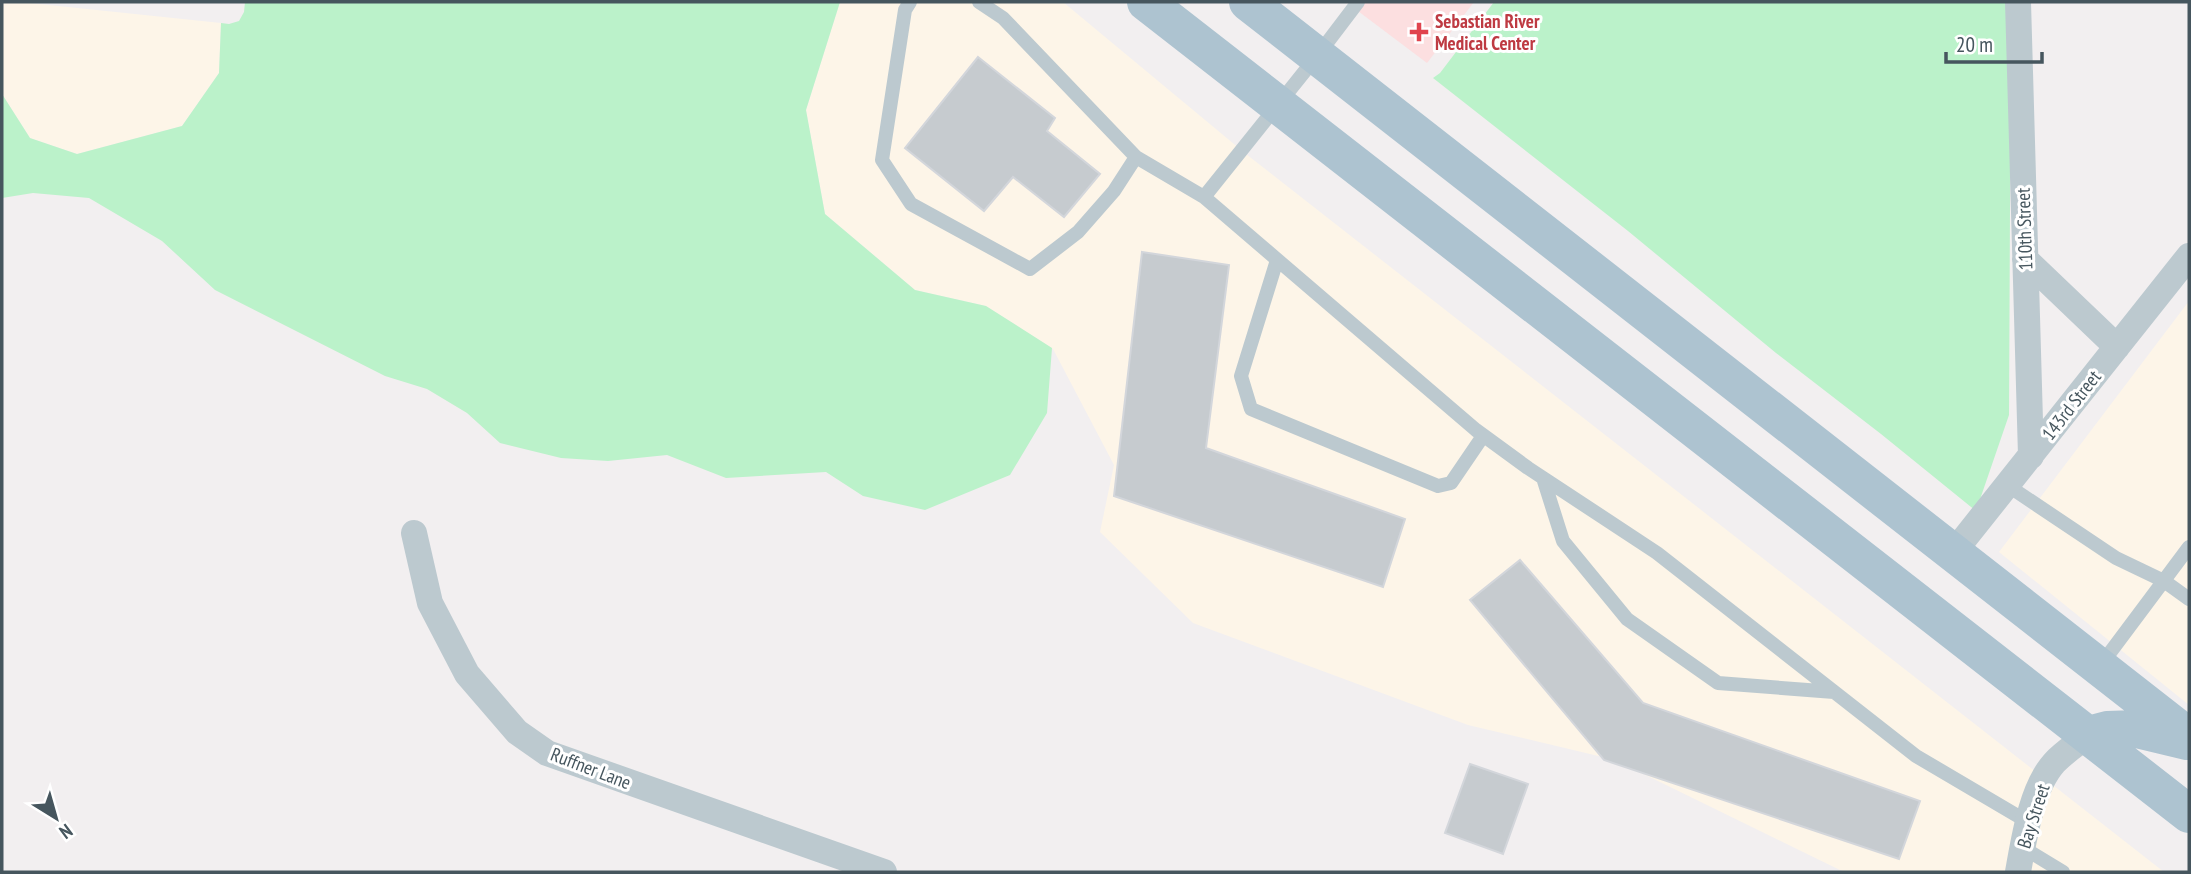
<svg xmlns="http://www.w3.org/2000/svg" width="2191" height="874" font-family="'PT Sans Narrow',sans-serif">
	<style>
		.commercial { fill: #fdf5e8 }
		.medical { fill: #fcdfe0 }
		.green { fill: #bbf2ca }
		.building { fill: #c6cbcf; stroke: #d3d6db; stroke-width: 2 }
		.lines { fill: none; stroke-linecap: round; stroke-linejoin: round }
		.service { stroke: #bcc9cf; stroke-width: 14 }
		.minor { stroke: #bcc9cf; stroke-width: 26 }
		.primary { stroke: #adc3d0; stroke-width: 38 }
		.health-dot { fill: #e0444e; stroke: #fff; stroke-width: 2.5 }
		.labels { text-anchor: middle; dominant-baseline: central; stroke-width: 6; stroke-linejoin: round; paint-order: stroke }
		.health-label { font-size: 19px; font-weight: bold; fill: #be3a42; stroke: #fff; text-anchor: start }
		.street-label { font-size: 19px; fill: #46565e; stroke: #fff }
	</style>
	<rect width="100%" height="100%" fill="#f2eff0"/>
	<path class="commercial" d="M2 2H20L221 23 219 73 182 126 77 154 30 138 2 94Z
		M840 2H1063L1246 154 2164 872H1844L1615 760 1468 725 1193 623 1100 532 1114 465 1053 349 986 306 915 290 825 214 806 110Z
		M2189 301V705L1999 552Z"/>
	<path class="medical" d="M1346 2H1474L1427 63Z"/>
	<path class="green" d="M245 2H840L806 110 825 214 915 290 986 306 1052 348 1047 413 1010 475 925 510 863 496 826 472 726 478 667 455 608 461 561 458 500 443 467 413 427 389 385 376 215 290 162 241 89 198 33 193 2 198V94L30 138 77 154 182 126 219 73 221 23 229 24 239 21 244 12Z
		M1494 2H2011L2009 415 1976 511 1881 434 1776 353 1628 231 1433 78 1440 73Z"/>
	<path class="building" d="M978 57 1055 118 1047 131 1100 174 1064 217 1013 177 984 211 905 148Z
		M1142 252 1229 265 1206 448 1405 519 1383 587 1114 496Z
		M1520 560 1643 703 1920 801 1899 859 1604 760 1470 600Z
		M1470 764 1528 784 1503 854 1445 833Z"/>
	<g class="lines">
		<path class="service" d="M910 2 905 10 882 160 911 204 1030 269 1078 232 1114 191 1136 157
			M979 2 1003 18 1136 157 1204 197
			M1358 2 1317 56 1204 197 1476 430 1528 468 1657 553 1916 756 2028 822
			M1277 260 1241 376 1251 409 1438 486 1451 483 1483 436
			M1543 478 1563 541 1627 619 1718 683 1834 692
			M2007 485 2116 558 2164 581 2189 599
			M2100 666 2189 547
			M2022 847 2063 872"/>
		<path class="minor" d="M2018 2 2031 456
			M2025 259 2117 347
			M414 533 430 603 467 674 517 732 547 753 884 872
			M1953 553 2189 256
			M2018 872C2024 839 2031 789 2054 763 2063 753 2077 744 2088 735"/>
		<path class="primary" d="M1146 2 2189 814
			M1248 2 2189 737
			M2088 735 2107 730 2137 729 2187 741"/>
	</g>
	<path class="health-dot" d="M1415.5 21.5h7v7h7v7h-7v7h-7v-7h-7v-7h7z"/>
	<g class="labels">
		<g class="health-label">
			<text x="1435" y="21">Sebastian River<tspan x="1435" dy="22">Medical Center</tspan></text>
		</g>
		<g class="street-label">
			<text transform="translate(2024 229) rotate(-92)">110th Street</text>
			<text transform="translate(2071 405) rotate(-52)">143rd Street</text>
			<text transform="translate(591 768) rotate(21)">Ruffner Lane</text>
			<text transform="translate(2033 816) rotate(-72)">Bay Street</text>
		</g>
	</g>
	<rect width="2191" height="874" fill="none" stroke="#46565e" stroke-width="7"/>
	<g transform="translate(56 818) rotate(143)" stroke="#ffffff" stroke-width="5" paint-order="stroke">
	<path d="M0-5L12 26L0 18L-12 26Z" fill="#46565e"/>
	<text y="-10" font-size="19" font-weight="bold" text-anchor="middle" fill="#46565e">N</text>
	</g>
	<path d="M1946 52v10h96v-10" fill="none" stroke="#46565e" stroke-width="3.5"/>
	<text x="1956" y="52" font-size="21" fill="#46565e" stroke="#ffffff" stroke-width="5" paint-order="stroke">20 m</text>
</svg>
